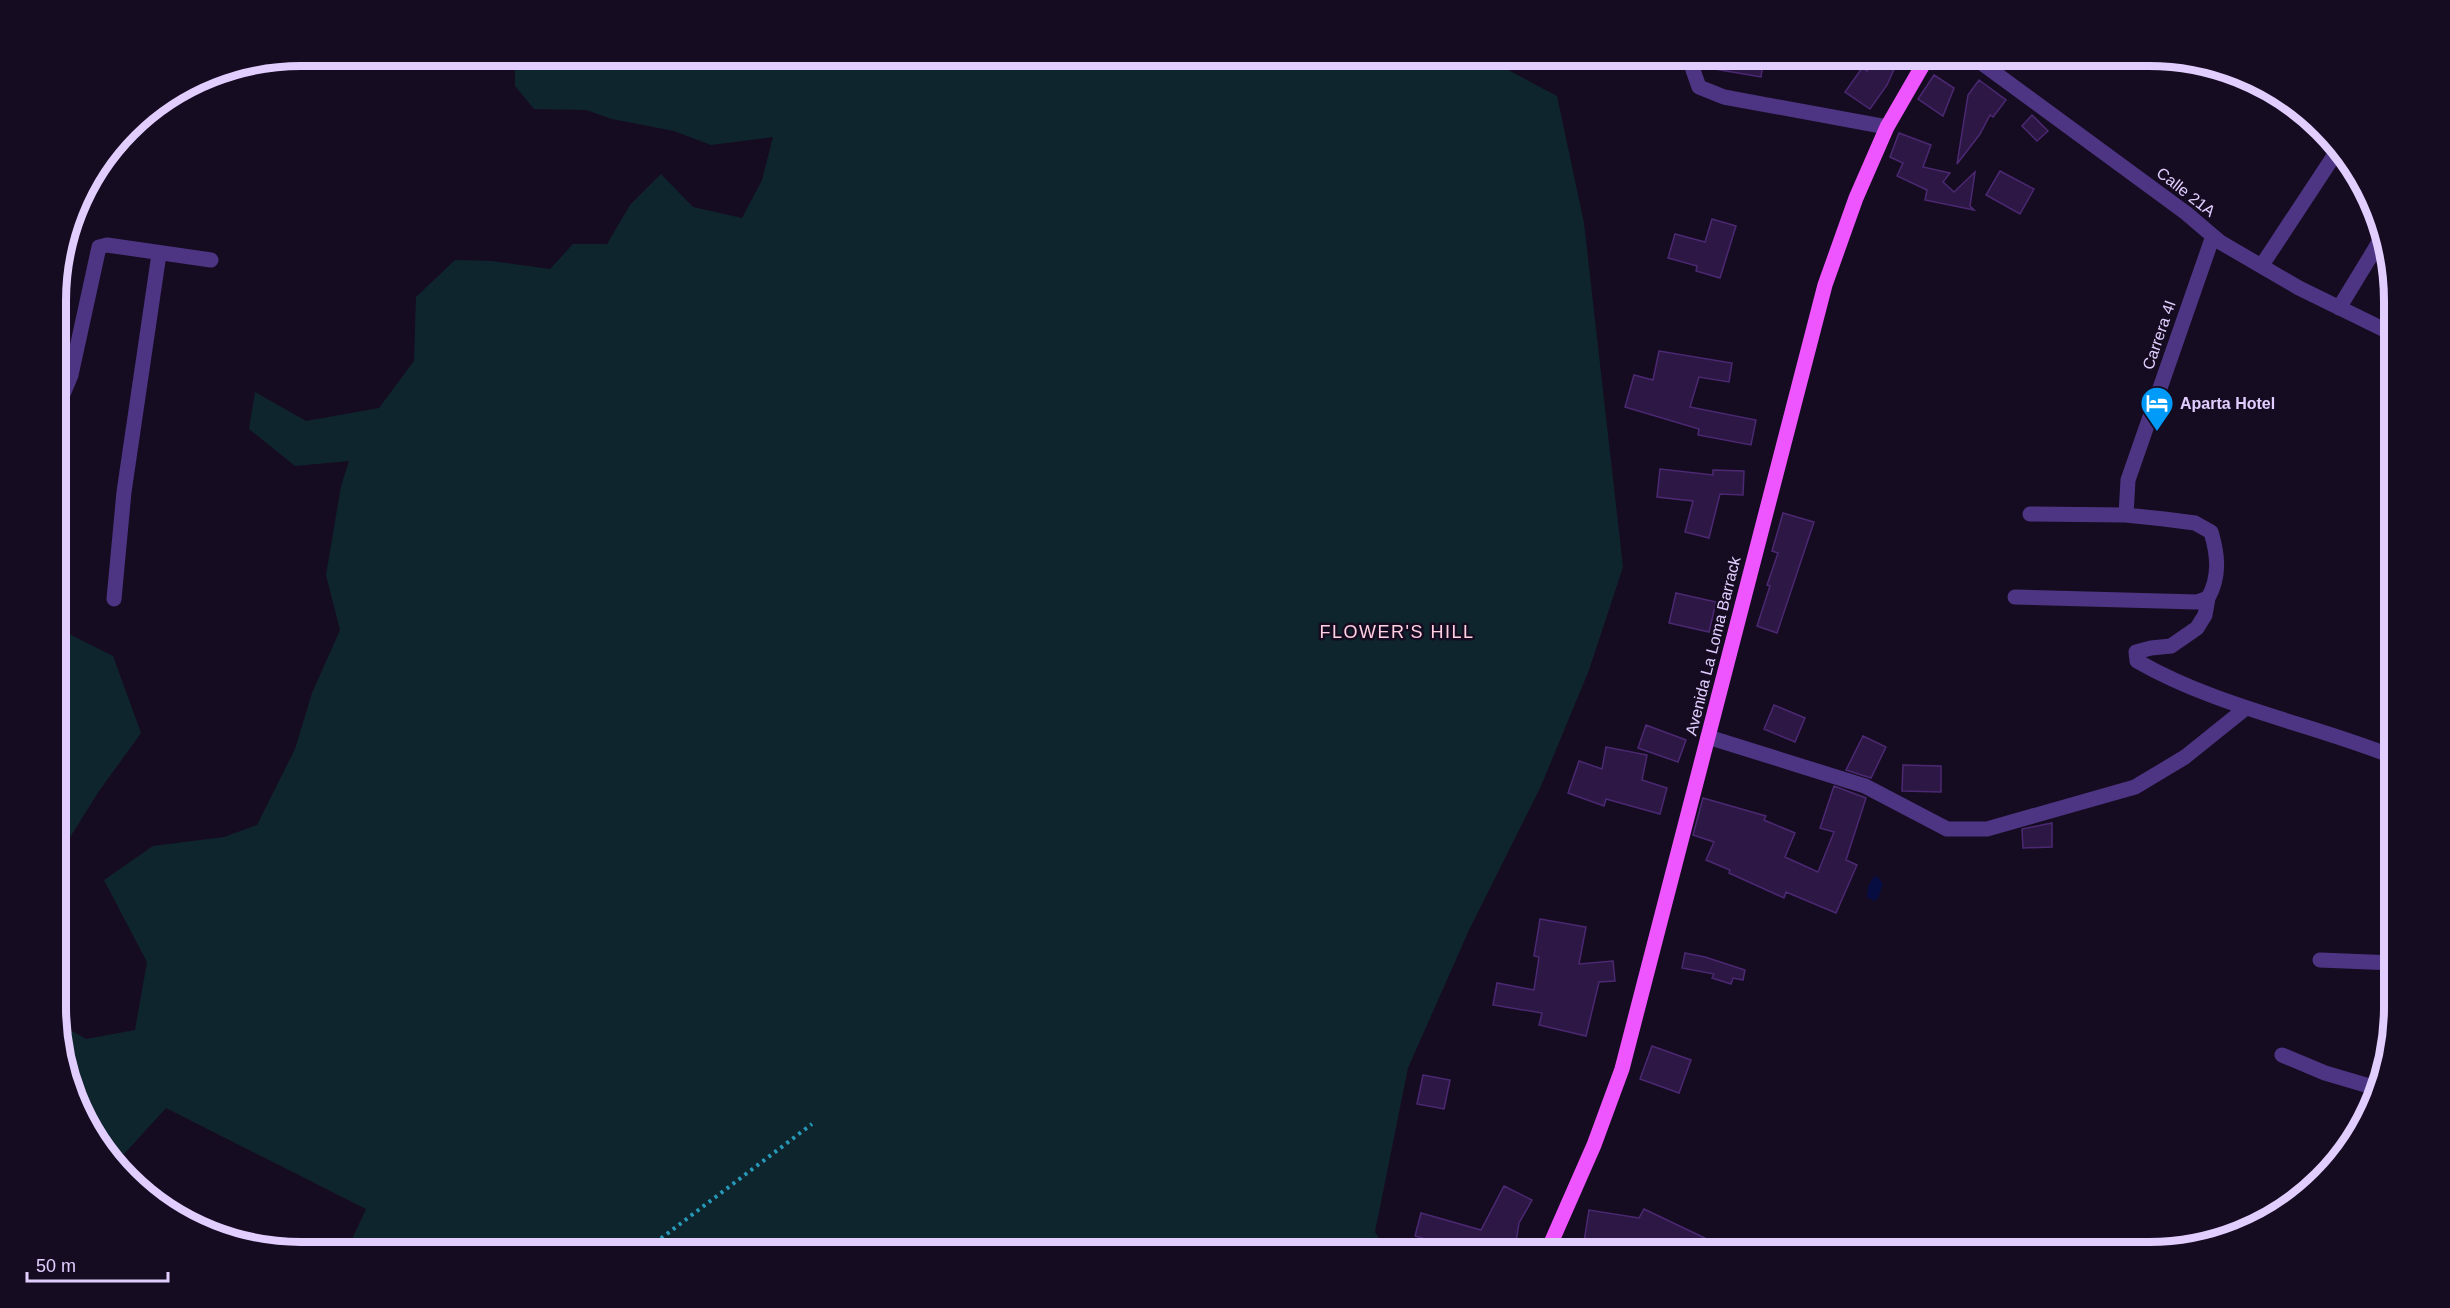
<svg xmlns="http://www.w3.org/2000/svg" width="2450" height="1308" font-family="Arial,sans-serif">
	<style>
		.green { fill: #0f252d }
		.water { fill: #070c41 }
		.building { fill: #2d1744; stroke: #4b2872; stroke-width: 1.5 }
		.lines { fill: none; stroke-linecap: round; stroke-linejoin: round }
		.path { stroke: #279ab9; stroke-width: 4; stroke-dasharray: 3 4.5; stroke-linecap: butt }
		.minor { stroke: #4e3584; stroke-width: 15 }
		.major { stroke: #ef55ff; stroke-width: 15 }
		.labels { text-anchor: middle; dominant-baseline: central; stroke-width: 5; stroke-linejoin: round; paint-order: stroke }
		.street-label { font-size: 16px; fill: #e1ceff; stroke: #160c22 }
		.poi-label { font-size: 16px; font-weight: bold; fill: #e1ceff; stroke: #160c22; text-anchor: start }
		.neighbourhood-label { font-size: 18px; letter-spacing: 1.5px; fill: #ffd0e1; stroke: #160c22 }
		.rim { fill: none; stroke: #e1ceff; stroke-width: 8 }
	</style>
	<rect width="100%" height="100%" fill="#160c22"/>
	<path class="green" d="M515 56H1482L1557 96 1584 223 1623 567 1589 670 1541 786 1469 930 1408 1068 1375 1232 1388 1252H346L366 1209 166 1108 115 1164 97 1144 58 1039V1023L86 1039 135 1030 147 962 104 880 153 846 224 837 257 825 295 749 312 693 340 630 326 575 341 486 349 461 295 466 249 429 255 392 306 421 379 408 414 361 416 297 455 260 491 261 550 269 573 244H607L630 205 661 174 693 207 742 218 762 180 773 137 711 145 674 131 612 119 586 110 534 109 515 86Z
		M57 628 113 656 141 733 99 791 57 858Z"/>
	<path class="water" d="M1874 876 1878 877 1883 884 1878 898 1874 901 1867 897 1868 887Z"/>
	<path class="building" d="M1703 56H1764L1761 77 1703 67Z
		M1877 56 1895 67 1887 85 1870 109 1845 92 1862 68 1867 71Z
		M1934 75 1954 88 1943 116 1918 99Z
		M1979 80 2006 100 1993 117 1990 115 1980 134 1957 164 1968 95Z
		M2032 115 2048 131 2037 141 2022 126Z
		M1899 133 1931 145 1923 167 1950 173 1943 182 1954 192 1975 172 1970 206 1974 210 1925 200 1927 190 1897 176 1903 163 1890 157Z
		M2000 171 2034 189 2020 214 1986 195Z
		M1712 219 1736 226 1720 278 1696 271 1697 266 1668 258 1675 234 1705 242Z
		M1659 351 1732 363 1729 382 1699 377 1690 407 1756 420 1751 445 1698 435 1699 429 1625 407 1634 375 1653 380Z
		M1660 469 1713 475V470L1744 471 1743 495 1720 494 1709 538 1685 532 1693 501 1657 497Z
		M1783 513 1814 522 1777 633 1757 626 1770 586 1767 585 1778 553 1772 551Z
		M1676 593 1716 602 1709 632 1669 623Z
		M1774 705 1805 718 1795 742 1764 729Z
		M1646 725 1686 740 1678 762 1638 748Z
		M1863 736 1886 747 1871 778 1846 770Z
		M1606 747 1647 755 1642 780 1667 788 1660 814 1606 799 1604 806 1568 793 1579 761 1602 769Z
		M1903 765 1941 766V792L1902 791Z
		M1834 786 1866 798 1846 860 1857 865 1836 913 1786 892 1784 898 1729 873 1730 870 1706 860 1714 842 1693 835 1703 798 1766 816 1764 820 1795 833 1785 857 1818 872 1834 832 1820 828Z
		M2052 823V847L2023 848 2022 829Z
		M1540 919 1586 927 1579 964 1613 961 1615 981 1599 982 1586 1036 1539 1025 1542 1013 1493 1005 1497 983 1534 990 1539 957 1534 956Z
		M1685 953 1705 957 1745 970 1743 980 1733 978 1731 984 1712 978 1714 974 1682 968Z
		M1652 1046 1691 1060 1679 1093 1640 1079Z
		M1423 1075 1450 1080 1444 1109 1417 1104Z
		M1504 1186 1532 1200 1519 1223 1515 1248 1467 1240 1464 1250 1415 1236 1421 1213 1481 1230Z
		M1644 1209 1734 1252H1650L1624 1239 1622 1248 1584 1242 1589 1210 1639 1218Z"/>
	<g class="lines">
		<path class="path" d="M643 1252 812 1124"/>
		<path class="minor" d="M1693 56V70L1699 87 1724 97 1887 127
			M1972 56 2186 213 2220 242 2299 288 2393 334
			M2262 265 2339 148
			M2339 308 2381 239
			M56 398 63 394 71 375 99 247 107 245 211 260
			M2126 515 2128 480 2213 236
			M2015 597 2197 602 2208 598C2220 577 2218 555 2211 532L2195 523 2164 519 2126 515 2030 514
			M2208 598 2205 615 2197 628 2171 646 2151 648 2136 652 2137 661C2217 707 2309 723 2394 757
			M114 599 124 492 159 254
			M1708 737 1865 786 1947 829H1987L2135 787 2185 757 2246 708
			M2320 960 2394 963
			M2282 1055 2325 1073 2376 1088"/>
		<path class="major" d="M1547 1252 1594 1145 1622 1069 1825 285 1856 198 1887 127 1928 56"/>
	</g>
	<defs>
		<symbol id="hotel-pin" viewBox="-11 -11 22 30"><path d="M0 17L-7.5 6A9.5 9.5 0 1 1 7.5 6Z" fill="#009bf9" stroke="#160c22"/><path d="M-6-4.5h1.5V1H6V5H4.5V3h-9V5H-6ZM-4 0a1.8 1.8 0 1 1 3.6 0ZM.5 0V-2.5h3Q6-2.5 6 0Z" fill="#fff"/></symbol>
	</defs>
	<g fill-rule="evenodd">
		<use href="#hotel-pin" x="2138" y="384" width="38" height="52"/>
	</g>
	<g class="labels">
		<g class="street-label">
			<text transform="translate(2186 192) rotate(38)">Calle 21A</text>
			<text transform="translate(2159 335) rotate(-71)">Carrera 4I</text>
			<text transform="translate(1713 646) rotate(-76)">Avenida La Loma Barrack</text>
		</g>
		<g class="poi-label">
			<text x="2180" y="403">Aparta Hotel</text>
		</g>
		<g class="neighbourhood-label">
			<text x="1397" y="632">FLOWER'S HILL</text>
		</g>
	</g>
	<path d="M0 0H2450V1308H0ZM301 66H2149A235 235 0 0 1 2384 301V1007A235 235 0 0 1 2149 1242H301A235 235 0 0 1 66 1007V301A235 235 0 0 1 301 66Z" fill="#160c22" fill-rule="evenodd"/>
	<path class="rim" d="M301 66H2149A235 235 0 0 1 2384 301V1007A235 235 0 0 1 2149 1242H301A235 235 0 0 1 66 1007V301A235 235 0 0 1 301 66Z"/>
	<path d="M27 1272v9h141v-9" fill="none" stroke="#e1ceff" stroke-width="3"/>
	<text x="36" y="1272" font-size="18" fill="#e1ceff" stroke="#160c22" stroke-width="4.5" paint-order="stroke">50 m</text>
</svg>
